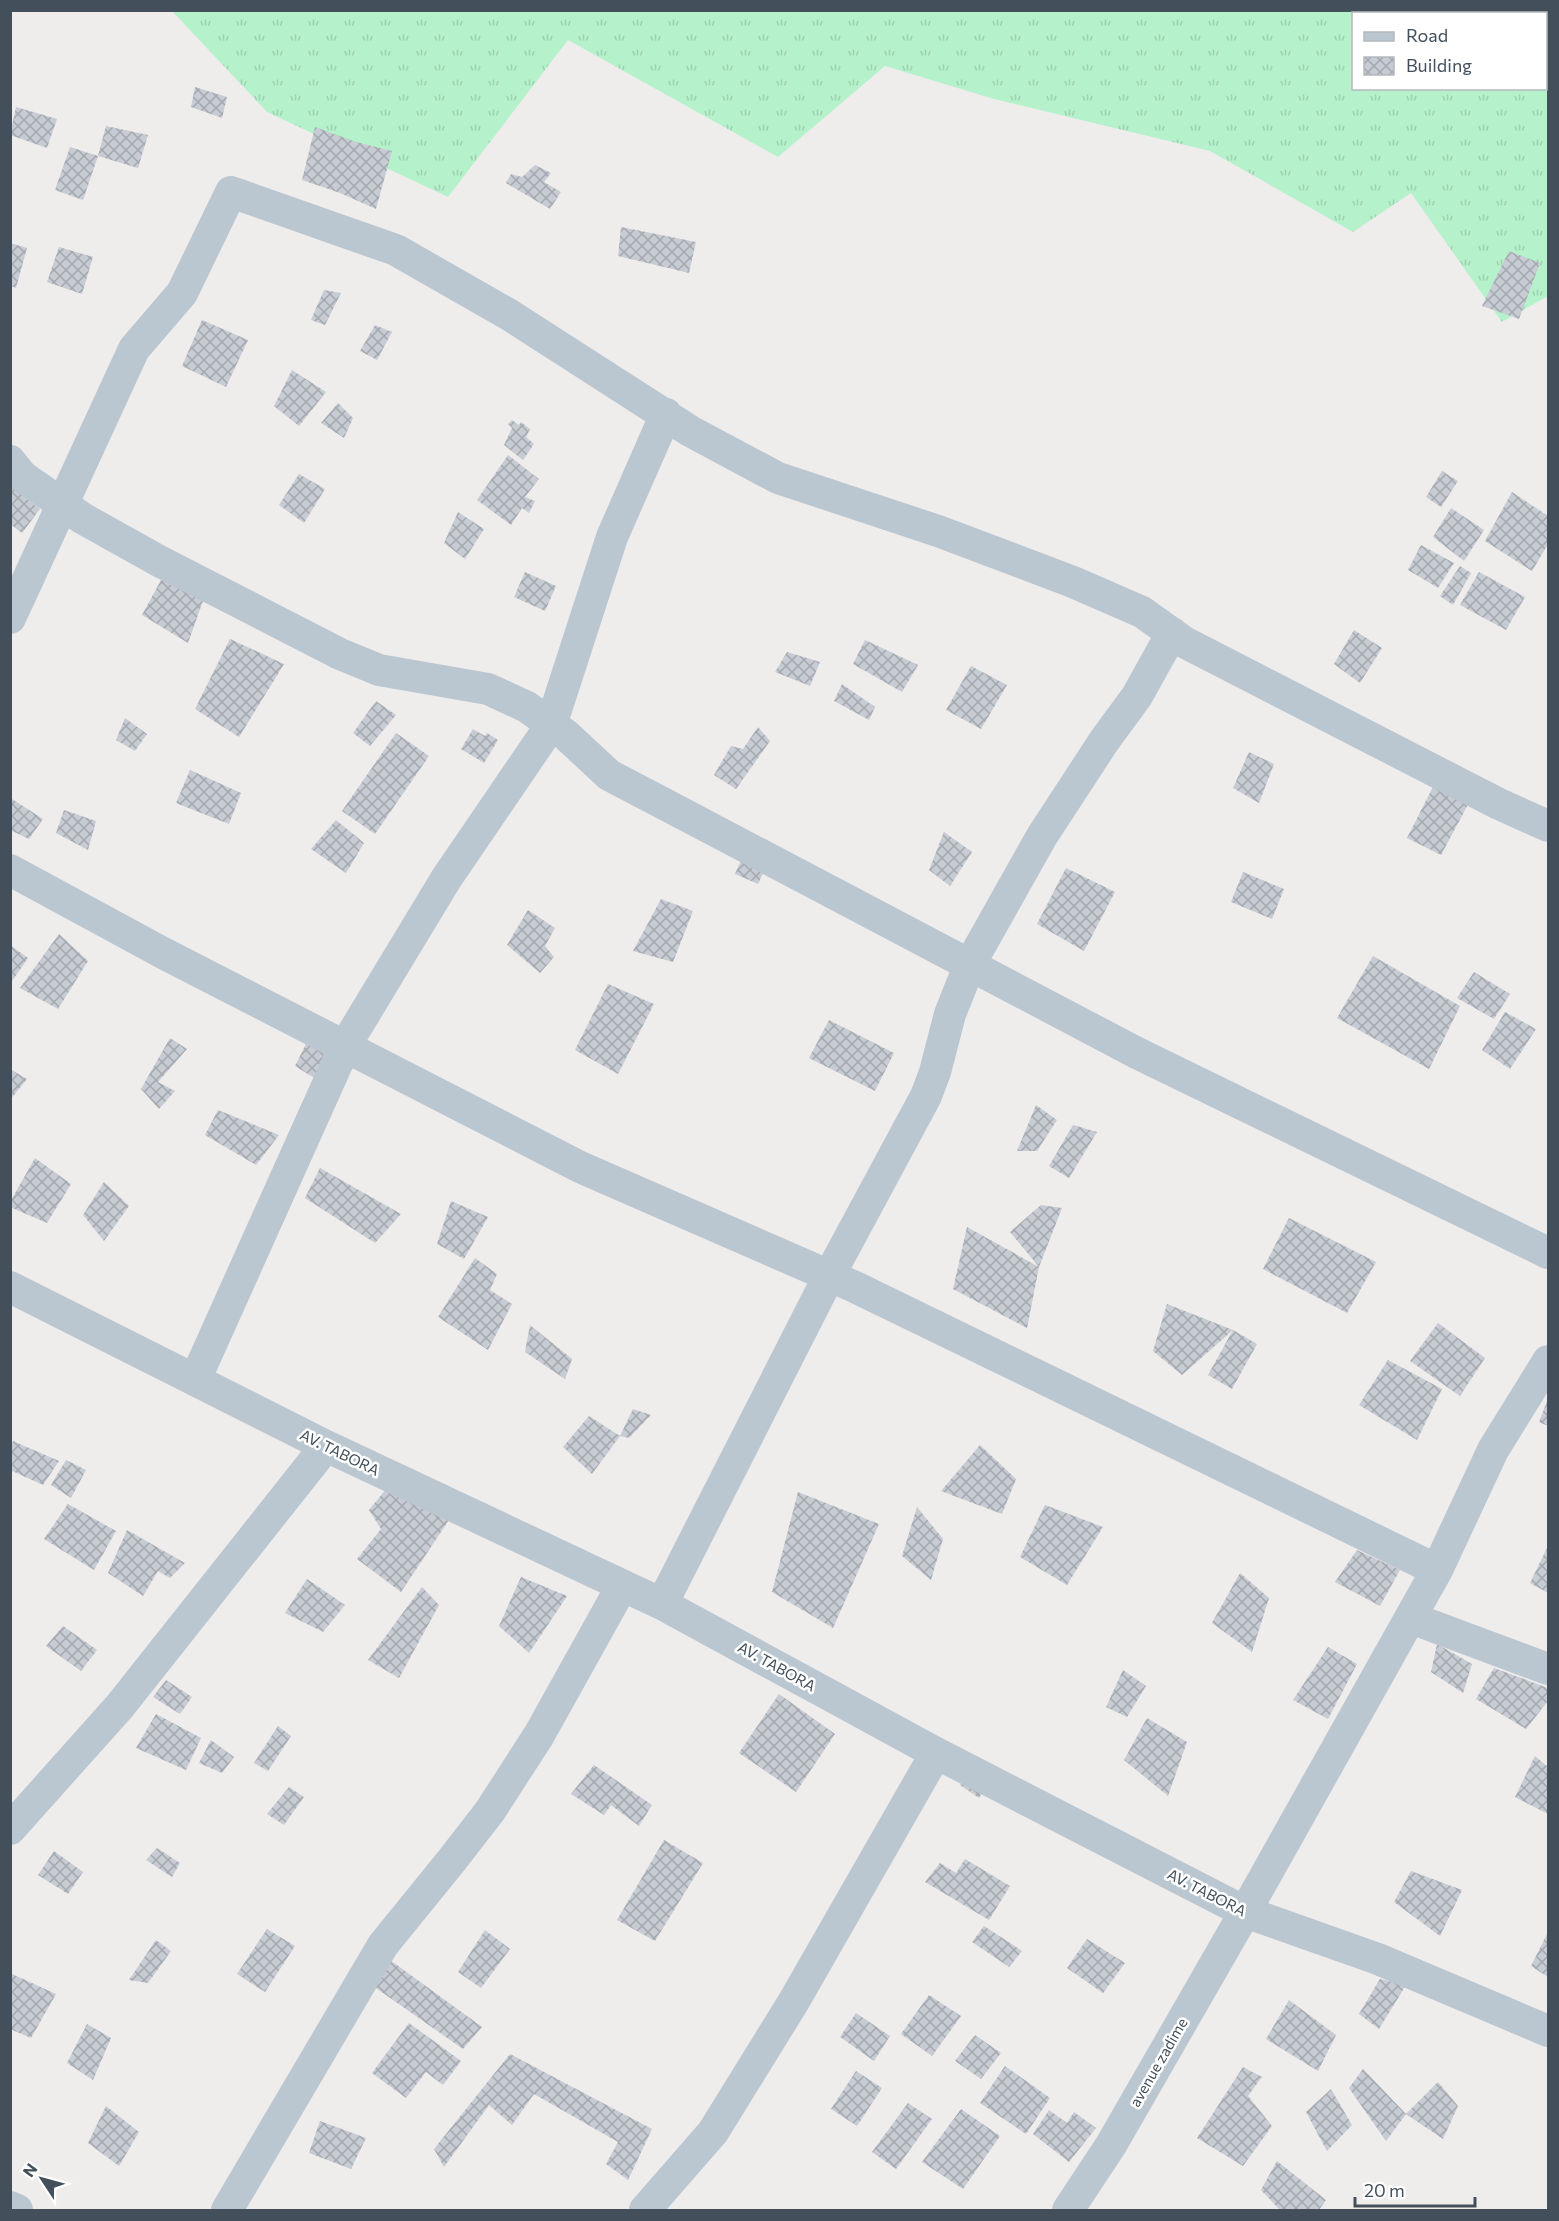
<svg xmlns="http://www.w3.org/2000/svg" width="1559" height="2221" font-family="Commissioner,sans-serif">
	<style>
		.grass { fill: url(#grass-tufts); fill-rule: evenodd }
		.building { fill: url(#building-cross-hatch) }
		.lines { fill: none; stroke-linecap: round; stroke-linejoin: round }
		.street { stroke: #bbc7d0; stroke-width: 32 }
		.labels { text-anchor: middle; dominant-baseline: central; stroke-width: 5; stroke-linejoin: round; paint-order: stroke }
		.street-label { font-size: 15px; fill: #43505b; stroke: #fff }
	</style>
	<defs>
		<pattern id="grass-tufts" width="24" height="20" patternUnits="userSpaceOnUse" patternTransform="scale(1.5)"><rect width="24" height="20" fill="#b5f2cb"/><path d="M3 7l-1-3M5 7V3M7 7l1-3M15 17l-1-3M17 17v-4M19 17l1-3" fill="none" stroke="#9dd1b1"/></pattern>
		<pattern id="building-cross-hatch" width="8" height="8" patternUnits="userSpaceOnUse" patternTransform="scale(1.5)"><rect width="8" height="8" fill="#c7cbd3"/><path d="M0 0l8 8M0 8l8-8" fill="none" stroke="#a3a7ae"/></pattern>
	</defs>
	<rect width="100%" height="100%" fill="#efecec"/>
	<path class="grass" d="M172 11H1548V296L1502 322 1411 193 1353 232 1210 151 994 99 885 66 778 157 568 40 448 197 267 112ZM1354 14H1546V88H1354Z"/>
	<path class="building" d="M195 87 227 97 222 118 191 107Z
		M16 107 57 119 47 148 10 135Z
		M106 126 148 135 138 168 98 156Z
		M315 127 356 142 392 151 376 209 340 193 302 180Z
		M70 147 98 156 83 200 55 190Z
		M535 165 551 173 544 182 561 192 550 209 506 183 511 174 522 177Z
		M621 227 696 242 689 273 618 256Z
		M10 243 27 248 16 288 10 286Z
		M59 247 93 257 82 294 47 282Z
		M1509 251 1540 263 1519 319 1482 306Z
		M324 290 341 293 325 325 311 320Z
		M202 320 248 340 226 387 182 366Z
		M375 325 392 332 377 360 360 351Z
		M292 370 326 392 299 426 274 406Z
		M338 403 353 418 344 438 321 423Z
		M512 420 519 425 521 422 530 429 526 437 534 444 523 460 504 445 512 428 508 424Z
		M508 455 539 479 525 497 535 501 529 513 522 508 511 525 477 500Z
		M1442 471 1458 481 1441 507 1426 497Z
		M299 474 325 489 304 523 279 505Z
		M10 485 40 509 22 533 10 524Z
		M1512 492 1548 516V544L1532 571 1485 541Z
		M1451 508 1484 530 1464 561 1433 537Z
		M458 512 484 529 465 559 444 543Z
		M1421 545 1454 563 1438 588 1408 570Z
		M1460 566 1471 573 1453 605 1440 596Z
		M525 572 556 586 545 611 514 597Z
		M1479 572 1525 597 1506 630 1460 605Z
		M161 580 204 598 188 643 142 615Z
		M1354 630 1382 648 1360 683 1334 664Z
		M230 639 284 664 239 737 195 709Z
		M865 640 918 665 902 692 853 664Z
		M787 652 820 662 810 686 775 672Z
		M971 666 1007 685 981 729 946 710Z
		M842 684 875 707 869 720 834 701Z
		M376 701 396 715 370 746 353 733Z
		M125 718 147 734 135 751 116 740Z
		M758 727 770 741 736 789 714 775 731 746 743 749Z
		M473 729 485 736 487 733 498 740 484 763 461 749Z
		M396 733 429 756 375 834 342 811Z
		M1249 752 1274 764 1259 803 1233 788Z
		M190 770 241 793 229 824 176 803Z
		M1436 781 1472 797 1441 855 1407 838Z
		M12 799 43 819 29 839 10 830Z
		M64 810 96 821 88 850 56 833Z
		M336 820 364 843 346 873 311 849Z
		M944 832 972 852 950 886 929 870Z
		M743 856 766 867 758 884 735 874Z
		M1066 868 1115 892 1084 951 1037 924Z
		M1243 872 1284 889 1272 919 1231 902Z
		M661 899 693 911 673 962 633 951Z
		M528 910 555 928 545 946 554 957 540 973 507 945Z
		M59 934 88 961 58 1009 20 988Z
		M10 945 28 958 10 984Z
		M1373 956 1460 1006 1429 1069 1337 1018Z
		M1474 972 1510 994 1494 1019 1457 998Z
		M608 984 654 1004 618 1074 575 1050Z
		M1505 1012 1536 1029 1510 1069 1482 1050Z
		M829 1020 894 1053 875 1091 809 1058Z
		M313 1030 341 1054 319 1081 295 1066Z
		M170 1038 187 1049 158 1082 175 1091 159 1109 141 1089Z
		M10 1069 27 1079 10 1100Z
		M1036 1105 1057 1120 1037 1151H1017Z
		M218 1110 279 1135 256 1165 205 1135Z
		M1073 1125 1097 1132 1069 1178 1049 1166Z
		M35 1158 71 1184 47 1223 10 1207V1202Z
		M320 1168 401 1214 375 1243 305 1198Z
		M104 1182 129 1206 104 1241 83 1215Z
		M451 1201 488 1217 464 1259 437 1244Z
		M1041 1205 1062 1208 1039 1267 1010 1232Z
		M1289 1218 1376 1262 1347 1313 1263 1269Z
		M967 1227 1039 1267 1027 1328 953 1289Z
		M475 1258 497 1274 490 1290 512 1304 488 1350 438 1317Z
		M1167 1304 1233 1330 1257 1344 1232 1389 1208 1375 1233 1330 1182 1375 1153 1351Z
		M1438 1323 1485 1358 1460 1396 1410 1361Z
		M530 1325 572 1359 565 1379 525 1352Z
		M1388 1360 1442 1389 1417 1440 1359 1405Z
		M1548 1399V1426L1539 1422Z
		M633 1409 651 1415 629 1438 620 1436 592 1474 563 1447 589 1416 620 1436Z
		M13 1441 59 1461 43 1485 10 1470V1446Z
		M980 1445 1016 1479 1002 1514 941 1491Z
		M66 1460 86 1470 71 1498 51 1485Z
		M387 1488 451 1517 401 1592 357 1559 381 1529 369 1510Z
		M798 1492 879 1524 833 1628 772 1592Z
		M68 1504 116 1531 94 1570 44 1539Z
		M1045 1505 1103 1527 1067 1585 1020 1557Z
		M917 1507 943 1539 931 1580 902 1556Z
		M127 1530 185 1563 170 1578 158 1571 143 1596 108 1573Z
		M1547 1548H1548V1593L1530 1583Z
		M1357 1550 1400 1570 1380 1606 1335 1582Z
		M1240 1573 1269 1598 1252 1652 1212 1623Z
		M521 1577 567 1596 529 1653 499 1626Z
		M307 1579 345 1605 323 1632 285 1613Z
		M422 1587 439 1605 399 1678 368 1660Z
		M63 1626 97 1650 81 1671 46 1646Z
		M1437 1644 1472 1664 1463 1693 1431 1672Z
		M1328 1647 1357 1664 1328 1719 1293 1700Z
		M1494 1668 1548 1688V1701L1526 1729 1476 1699Z
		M1123 1670 1146 1686 1127 1717 1106 1707Z
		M166 1680 192 1697 180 1714 153 1697Z
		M779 1694 835 1734 796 1792 739 1753Z
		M156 1714 201 1738 186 1770 136 1748Z
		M1147 1718 1187 1742 1168 1796 1124 1760Z
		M278 1726 291 1736 268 1771 254 1763Z
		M211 1740 234 1757 222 1773 199 1763Z
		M1535 1756 1548 1767V1814L1515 1797Z
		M594 1765 652 1805 639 1826 611 1805 604 1815 571 1794Z
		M968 1773 988 1784 979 1798 960 1785Z
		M289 1787 304 1797 284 1825 267 1814Z
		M664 1840 703 1863 655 1941 617 1920Z
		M157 1848 180 1863 172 1877 146 1860Z
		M54 1851 83 1872 68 1894 38 1875Z
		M965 1859 1010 1886 989 1920 925 1882 940 1863 956 1873Z
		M1411 1871 1462 1890 1440 1936 1394 1902Z
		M984 1926 1022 1951 1009 1967 972 1942Z
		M267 1929 295 1946 265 1992 237 1974Z
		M485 1930 510 1949 481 1988 458 1972Z
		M1548 1932V1977L1531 1966Z
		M1087 1939 1125 1963 1103 1993 1067 1968Z
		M156 1940 171 1951 148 1983 129 1980Z
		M390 1960 482 2027 463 2049 373 1986Z
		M10 1973 56 1994 31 2038 10 2029Z
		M1380 1979 1406 1985 1379 2029 1359 2014Z
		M929 1995 961 2016 932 2056 901 2034Z
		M1289 2000 1336 2035 1318 2071 1266 2039Z
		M856 2013 890 2036 874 2061 840 2037Z
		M409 2023 461 2061 443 2085 426 2072 406 2098 372 2073Z
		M87 2024 111 2038 93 2080 67 2063Z
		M975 2035 1001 2053 981 2079 955 2061Z
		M510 2054 652 2129 628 2180 606 2164 618 2142 534 2094 512 2125 489 2105 444 2167 434 2149Z
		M1005 2066 1050 2098 1026 2134 980 2103Z
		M1243 2067 1262 2077 1248 2096 1272 2126 1243 2166 1197 2138Z
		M1363 2069 1406 2114 1386 2141 1349 2088Z
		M856 2071 882 2088 857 2126 831 2109Z
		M1438 2082 1458 2106 1443 2139 1406 2114Z
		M1331 2089 1352 2125 1327 2151 1306 2112Z
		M908 2103 932 2119 896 2169 872 2152Z
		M106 2106 139 2132 119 2166 88 2143Z
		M961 2109 1000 2136 963 2189 922 2162Z
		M1049 2110 1067 2123 1074 2112 1096 2128 1069 2162 1033 2134Z
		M320 2121 366 2138 351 2169 309 2153Z
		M1277 2161 1326 2200 1319 2210H1280L1261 2190Z"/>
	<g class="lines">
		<path class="street" d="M10 461 23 477 82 518 159 561 340 654 379 670 488 689 527 707 566 735 609 775 653 798 1137 1053 1548 1253
			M10 618 134 349 182 293 231 192 396 250 508 314 690 431 778 478 938 531 1073 582 1142 612 1184 642 1499 804 1548 826
			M10 870 163 953 580 1167 855 1287 1437 1570
			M10 1287 326 1446 662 1604 936 1753 1245 1912 1378 1959 1548 2031
			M195 1380 345 1046 446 879 551 725 612 537 666 414
			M662 1604 829 1276 926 1096 935 1072 950 1014 970 964 1042 836 1104 741 1137 696 1172 633
			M1411 1618 1548 1669
			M10 1829 120 1706 326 1446
			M10 2207 17 2210
			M227 2210 383 1945 452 1860 490 1811 539 1735 622 1586
			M645 2210 713 2132 794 2001 936 1753
			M1068 2210 1111 2145 1245 1912 1437 1570 1493 1450 1548 1361"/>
	</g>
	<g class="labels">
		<g class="street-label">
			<text transform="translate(340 1452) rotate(26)">AV. TABORA</text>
			<text transform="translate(777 1666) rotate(29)">AV. TABORA</text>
			<text transform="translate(1207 1892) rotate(27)">AV. TABORA</text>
			<text transform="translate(1158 2062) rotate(-60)">avenue zadime</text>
		</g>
	</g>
	<rect width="1559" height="2221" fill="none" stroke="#43505b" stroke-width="24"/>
	<rect x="1352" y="12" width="195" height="78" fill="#ffffff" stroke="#b4b9bd" stroke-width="1.5"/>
	<rect x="1364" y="32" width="30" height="9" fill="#bbc7d0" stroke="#b4b9bd" stroke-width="1.5"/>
	<text x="1406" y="42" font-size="18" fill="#43505b">Road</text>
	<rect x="1364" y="57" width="30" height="18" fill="url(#building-cross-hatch)" stroke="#b4b9bd" stroke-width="1.5"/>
	<text x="1406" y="72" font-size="18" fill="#43505b">Building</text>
	<g transform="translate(42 2179) rotate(306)" stroke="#ffffff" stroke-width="4.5" paint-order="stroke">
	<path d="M0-4.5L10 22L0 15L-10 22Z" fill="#43505b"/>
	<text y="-9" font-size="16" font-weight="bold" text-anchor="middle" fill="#43505b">N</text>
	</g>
	<path d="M1355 2197v9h120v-9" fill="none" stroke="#43505b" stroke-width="3"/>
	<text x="1364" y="2197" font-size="18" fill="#43505b" stroke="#ffffff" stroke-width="4.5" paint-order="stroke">20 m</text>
</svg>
